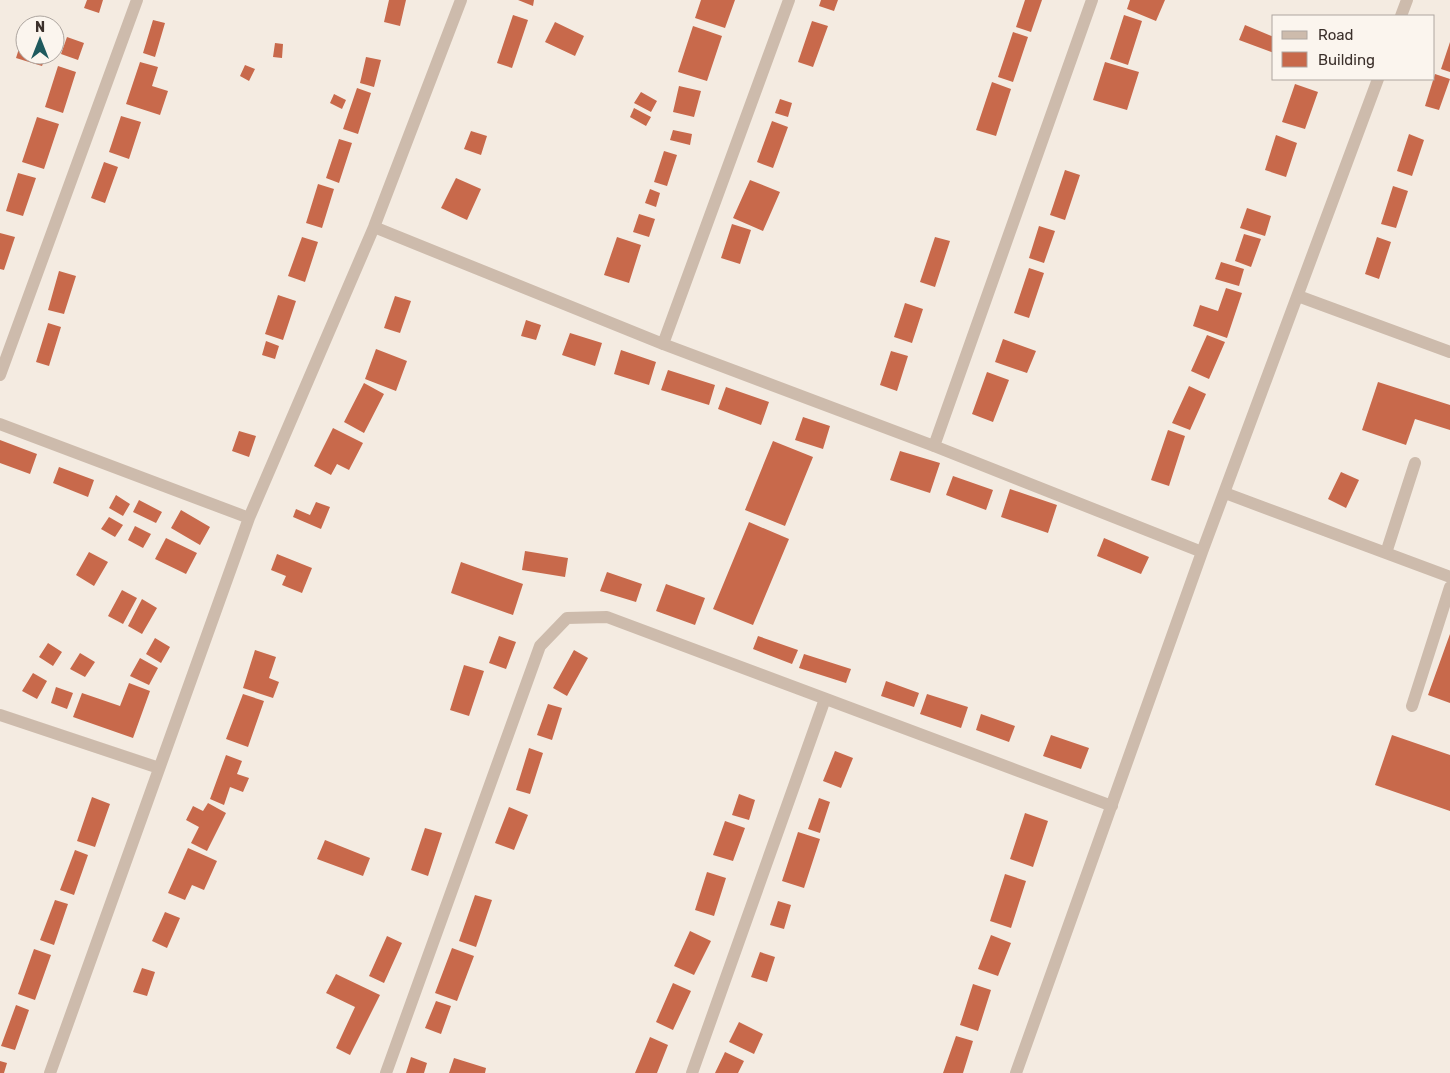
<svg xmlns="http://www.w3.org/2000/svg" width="1450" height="1073" font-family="Rubik,sans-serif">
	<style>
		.building { fill: #c8694b }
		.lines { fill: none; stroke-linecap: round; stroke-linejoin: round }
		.minor { stroke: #cdbbac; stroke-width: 12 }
	</style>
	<rect width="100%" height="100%" fill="#f4ebe1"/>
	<path class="building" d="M87 0H103L99 13 84 8Z
		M389 0H406L400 26 384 22Z
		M518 0H534L533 6Z
		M701 0H735L725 28 695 18Z
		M821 0H838L834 11 819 6Z
		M1025 0H1042L1031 32 1016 27Z
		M1130 0H1165L1156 21 1127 9Z
		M513 15 528 20 512 68 497 63Z
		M1124 15 1142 21 1128 65 1110 59Z
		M153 20 165 23 155 57 143 53Z
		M812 21 828 26 813 67 798 62Z
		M555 22 584 36 575 56 545 42Z
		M1245 25 1274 37V53L1239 40Z
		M693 26 722 36 707 81 678 72Z
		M1013 32 1028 37 1013 82 998 77Z
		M67 37 84 43 78 60 61 54Z
		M22 39H25V55H46L42 66 16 58Z
		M1450 42V72L1441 69Z
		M275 43 283 44 282 58 273 57Z
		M366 57 381 60 374 87 360 83Z
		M140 62 158 67 152 86 168 91 160 115 126 104Z
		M1105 62 1139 72 1127 110 1093 100Z
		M245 65 255 69 249 81 240 76Z
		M58 66 76 72 63 113 45 107Z
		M1435 74 1450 79 1439 110 1425 106Z
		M992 82 1011 89 996 136 976 130Z
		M1295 84 1318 92 1305 129 1282 122Z
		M679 86 701 91 694 117 673 112Z
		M357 88 371 93 358 134 343 129Z
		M641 92 657 101 651 112 634 103Z
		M334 94 346 100 342 109 330 103Z
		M780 99 792 103 788 117 775 113Z
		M634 108 651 117 646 126 630 117Z
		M121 116 141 122 129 159 109 152Z
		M37 117 59 124 44 169 22 162Z
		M772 121 788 127 773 168 757 162Z
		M673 130 692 134 690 145 670 140Z
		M471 131 487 136 481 155 464 149Z
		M1409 134 1424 140 1412 176 1397 171Z
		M1276 135 1297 143 1286 177 1265 170Z
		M339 139 352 143 339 183 326 178Z
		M664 151 677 155 667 186 654 182Z
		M104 162 118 167 105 203 91 198Z
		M1065 170 1080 175 1065 220 1050 215Z
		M18 173 36 178 23 216 6 211Z
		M456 178 481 189 467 220 441 208Z
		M750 180 780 192 763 231 733 218Z
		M318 184 334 189 322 228 306 223Z
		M1393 186 1408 191 1396 228 1381 224Z
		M650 189 660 193 656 207 645 203Z
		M1247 208 1271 216 1265 236 1240 228Z
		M639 214 655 219 649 237 633 232Z
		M732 224 751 230 740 264 721 258Z
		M1039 226 1055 231 1044 263 1029 258Z
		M0 233 15 237 4 270 0 269Z
		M1244 234 1261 239 1251 267 1235 261Z
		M302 237 318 242 305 282 288 276Z
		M617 237 641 245 629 283 604 275Z
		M935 237 950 241 935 287 920 282Z
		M1377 237 1391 242 1379 279 1365 274Z
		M1221 262 1244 269 1239 286 1215 279Z
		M1029 268 1044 273 1029 318 1014 313Z
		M59 271 76 276 64 314 48 310Z
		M1226 288 1242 293 1227 338 1193 326 1200 305 1218 311Z
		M278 295 296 301 283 340 265 334Z
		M395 296 411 301 400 333 384 328Z
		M905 303 923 309 912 343 894 337Z
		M526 320 541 325 536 340 521 336Z
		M48 323 61 327 49 366 36 362Z
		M570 333 602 343 595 366 562 355Z
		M1207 335 1225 342 1209 379 1191 371Z
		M1003 339 1036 351 1027 373 995 362Z
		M266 341 279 346 275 359 262 355Z
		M376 349 407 361 396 391 365 379Z
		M621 350 656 362 649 385 614 374Z
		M891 351 908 356 897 391 880 385Z
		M668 370 715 385 709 405 661 390Z
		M987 372 1009 380 993 422 972 414Z
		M1378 382 1450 405V430L1415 419 1406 445 1362 430Z
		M364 383 384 394 364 433 344 422Z
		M1189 386 1206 394 1190 430 1172 423Z
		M726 387 769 402 761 425 718 409Z
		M803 417 830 426 823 449 795 440Z
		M333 428 363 443 349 470 337 464 331 475 314 466Z
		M1168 430 1185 436 1169 486 1151 480Z
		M239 431 256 436 249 457 232 451Z
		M0 440 37 454 30 474 0 463Z
		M773 441 813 457 785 526 745 510Z
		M900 451 940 463 930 493 890 480Z
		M59 467 94 480 88 497 53 483Z
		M1341 472 1359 480 1346 508 1328 499Z
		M953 476 993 490 986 510 946 495Z
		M1010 489 1057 505 1048 533 1001 517Z
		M116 495 130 504 123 516 109 508Z
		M139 500 162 512 156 523 133 512Z
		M316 502 330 507 321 529 293 517 296 509 310 515Z
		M181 510 210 527 200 545 171 528Z
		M109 517 123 525 115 537 101 529Z
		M749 522 789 539 753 625 713 609Z
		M135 526 151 534 143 548 128 540Z
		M166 538 197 553 186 574 155 559Z
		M1104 538 1149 557 1141 574 1097 556Z
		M525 551 568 558 565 577 522 570Z
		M89 552 108 562 94 586 76 575Z
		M277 554 312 568 302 593 282 585 286 576 271 570Z
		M461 562 523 584 513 615 451 593Z
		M607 572 642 584 636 602 600 591Z
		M666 584 705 598 695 625 656 611Z
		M122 590 137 598 123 624 108 616Z
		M142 599 157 608 142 634 128 626Z
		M1450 634V703L1428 695Z
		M499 636 516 642 506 669 489 663Z
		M758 636 798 650 792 664 753 649Z
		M155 638 170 647 161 663 146 654Z
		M48 643 62 652 53 666 39 657Z
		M255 650 276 657 269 678 279 682 273 698 243 688Z
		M574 650 588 658 567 696 553 688Z
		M80 653 95 662 85 677 70 669Z
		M804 654 851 669 846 683 799 668Z
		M140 658 158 668 149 685 130 676Z
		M464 665 484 671 469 716 450 710Z
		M33 673 47 681 37 699 22 691Z
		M886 681 919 693 914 707 881 696Z
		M129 683 150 691 133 738 73 717 82 693 120 706Z
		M56 687 73 693 67 709 51 703Z
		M243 694 264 701 248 747 226 739Z
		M927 694 968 707 961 728 920 714Z
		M548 704 562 708 552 740 537 735Z
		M981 714 1015 726 1009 742 976 730Z
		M1051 735 1089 748 1081 769 1043 756Z
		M1392 735 1450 755V811L1375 785Z
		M529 748 543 753 530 794 516 790Z
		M835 751 853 758 841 788 823 781Z
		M226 755 242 761 237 774 249 778 243 792 230 787 224 805 210 799Z
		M739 794 755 800 749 820 732 815Z
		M92 797 110 804 95 847 77 841Z
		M819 798 830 802 820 833 808 829Z
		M208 803 226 813 207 851 191 843 199 827 186 820 193 806 203 811Z
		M509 807 528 815 514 850 495 843Z
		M1025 813 1048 821 1033 867 1010 859Z
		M725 821 745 828 733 861 713 855Z
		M425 828 442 833 428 876 411 870Z
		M798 832 820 839 804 888 782 881Z
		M325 840 370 858 363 876 317 859Z
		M188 848 217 861 204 890 192 885 185 900 168 893Z
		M75 850 88 855 74 895 60 890Z
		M707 872 726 878 714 916 695 910Z
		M1005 874 1026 881 1011 928 990 921Z
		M475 895 492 900 476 947 459 941Z
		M55 900 68 904 54 945 40 940Z
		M778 901 791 905 784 929 770 925Z
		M165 912 180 918 167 948 152 941Z
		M690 931 711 941 694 975 674 966Z
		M991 935 1011 943 998 976 978 969Z
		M387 936 402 943 384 983 369 976Z
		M452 948 474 956 457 1001 435 993Z
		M34 949 51 955 35 1000 18 994Z
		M760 952 775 957 767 982 751 977Z
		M142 968 155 972 147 996 133 992Z
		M336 974 380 995 350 1055 336 1048 355 1007 326 993Z
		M673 983 691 991 673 1030 656 1022Z
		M973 984 991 990 978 1031 960 1025Z
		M436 1001 451 1006 441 1034 425 1028Z
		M16 1005 29 1010 15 1050 1 1046Z
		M739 1022 763 1034 754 1054 729 1042Z
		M956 1036 973 1041 963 1073H943Z
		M650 1037 668 1045 657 1073H635Z
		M725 1052 744 1061 738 1073H715Z
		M411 1057 427 1063 424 1073H406Z
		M454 1058 486 1068 485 1073H449Z
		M0 1061 7 1063 4 1073H0Z"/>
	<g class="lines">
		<path class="minor" d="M1401 16 1407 0
			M374 227 663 344 934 446 1202 552 1016 1073
			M1298 296 1450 352
			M663 344 789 0
			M0 375 137 0
			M0 424 249 518
			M934 446 1092 0
			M1225 493 1450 577
			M1202 552 1378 79
			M1386 553 1415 463
			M1412 706 1450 587
			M0 715 159 768
			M50 1073 249 518 374 227 461 0
			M386 1073 540 646 567 618 607 617 1112 806
			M692 1073 825 699"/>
	</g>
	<rect x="1272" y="15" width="162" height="65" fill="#fbf5ee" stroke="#aea6a0"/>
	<rect x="1282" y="31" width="25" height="8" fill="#cdbbac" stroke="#aea6a0"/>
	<text x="1318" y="40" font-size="15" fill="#3b302b">Road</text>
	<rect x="1282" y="52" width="25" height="15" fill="#c8694b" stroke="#aea6a0"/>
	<text x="1318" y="65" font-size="15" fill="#3b302b">Building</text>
	<g transform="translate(40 40)"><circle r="24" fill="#fbf5ee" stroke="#aea6a0"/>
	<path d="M0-4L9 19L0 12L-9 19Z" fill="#1f5a5e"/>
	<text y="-8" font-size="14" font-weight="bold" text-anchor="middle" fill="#3b302b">N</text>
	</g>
</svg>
